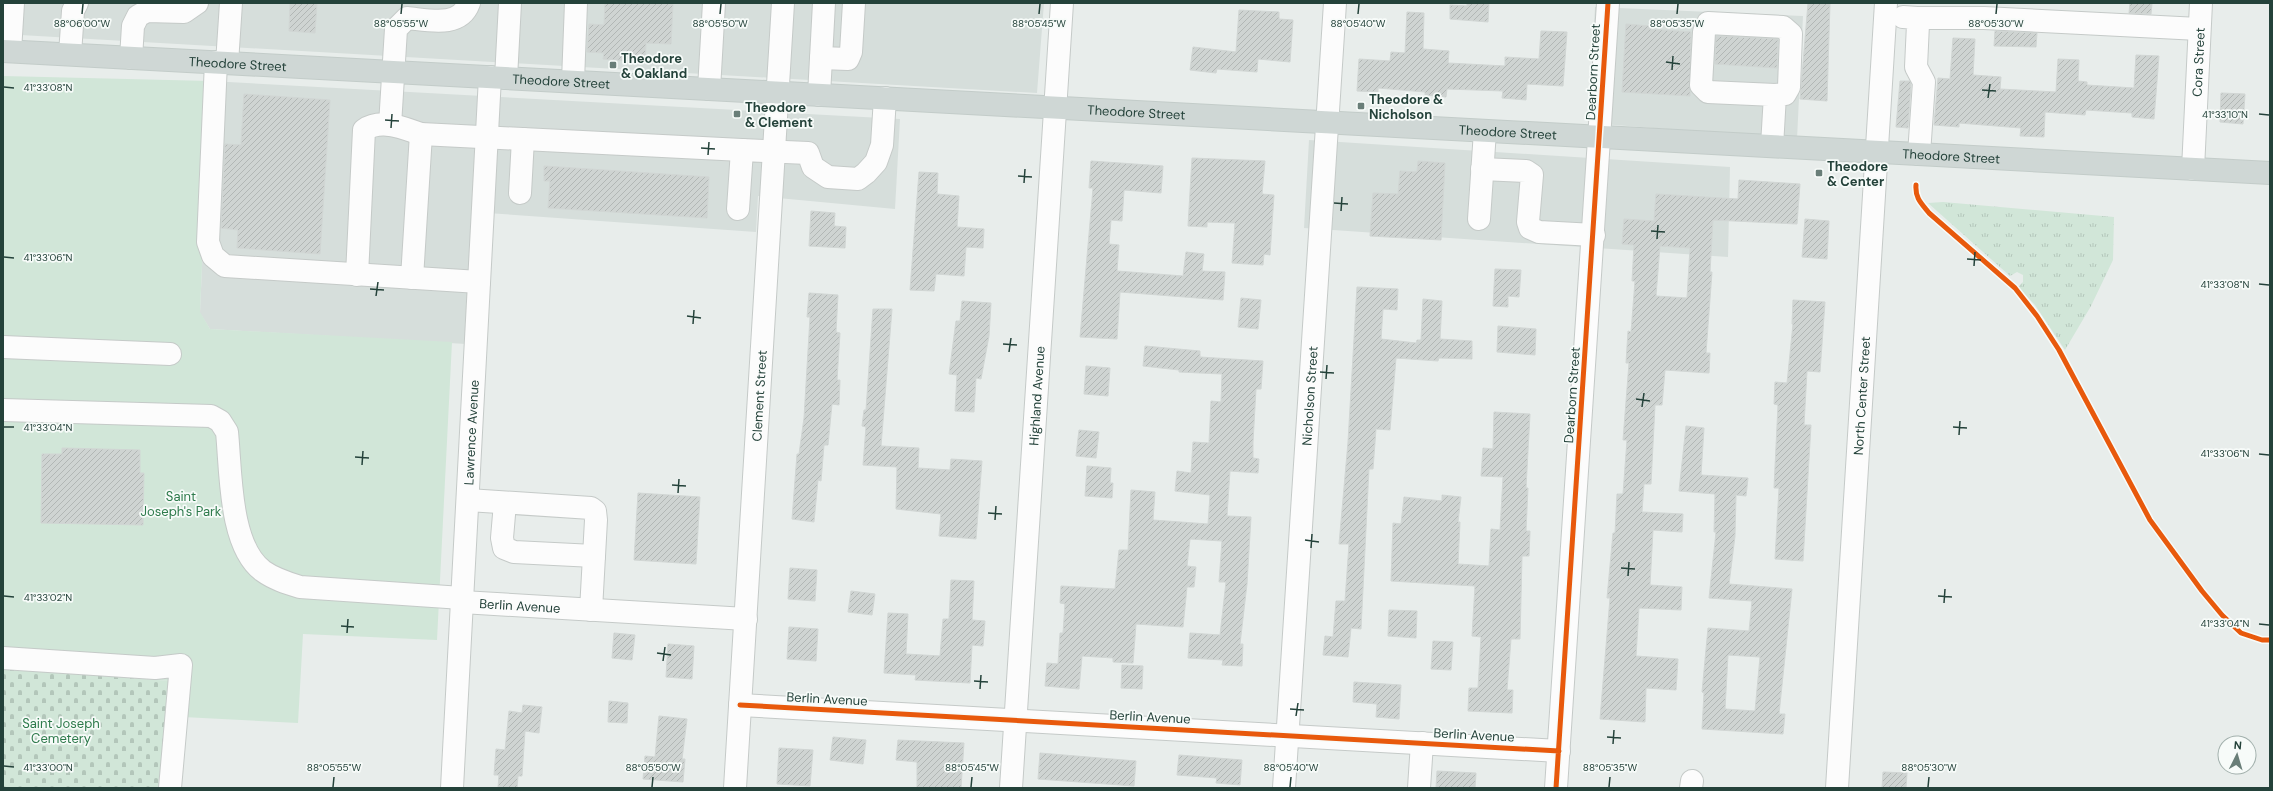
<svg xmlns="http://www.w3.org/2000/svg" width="2273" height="791" font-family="'DM Sans',sans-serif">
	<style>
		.built { fill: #d6dedb }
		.grass { fill: url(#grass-tufts) }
		.cemetery { fill: url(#cemetery-stones) }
		.green { fill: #d1e6d8 }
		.building { fill: url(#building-hatch); stroke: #d1d6d4; fill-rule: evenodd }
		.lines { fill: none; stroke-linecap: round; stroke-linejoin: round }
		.minor-casing { stroke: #c5cac8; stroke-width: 24 }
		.major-casing { stroke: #c3ccc9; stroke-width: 24 }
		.minor { stroke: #fcfcfc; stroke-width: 22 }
		.major { stroke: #cfd7d5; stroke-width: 22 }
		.cycleway-casing { stroke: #f7fbf9; stroke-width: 8 }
		.cycleway { stroke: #e8590c; stroke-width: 5 }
		.ticks { fill: none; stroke: #24423a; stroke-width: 1.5 }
		.poi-dot { fill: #697e78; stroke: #f7fbf9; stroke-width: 1.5 }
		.labels { text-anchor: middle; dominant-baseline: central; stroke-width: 3.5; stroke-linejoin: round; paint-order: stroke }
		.poi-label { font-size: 13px; font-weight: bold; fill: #24423a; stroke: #f7fbf9; text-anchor: start }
		.street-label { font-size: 13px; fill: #24423a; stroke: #f7fbf9 }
		.park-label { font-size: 13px; fill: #2d7a4b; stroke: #f7fbf9 }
		.ticks-label { font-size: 10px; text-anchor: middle; fill: #24423a; stroke: #f7fbf9; stroke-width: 3.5; stroke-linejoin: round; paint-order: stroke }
	</style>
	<defs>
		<pattern id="grass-tufts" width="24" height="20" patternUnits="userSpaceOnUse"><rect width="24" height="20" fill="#d1e6d8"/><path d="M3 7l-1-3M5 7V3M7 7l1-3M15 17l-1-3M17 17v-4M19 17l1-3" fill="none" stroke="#b3c6ba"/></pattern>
		<pattern id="cemetery-stones" width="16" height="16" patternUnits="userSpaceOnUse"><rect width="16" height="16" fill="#d1e6d8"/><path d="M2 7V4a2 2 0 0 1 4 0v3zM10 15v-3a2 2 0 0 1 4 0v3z" fill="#b3c6ba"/></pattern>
		<pattern id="building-hatch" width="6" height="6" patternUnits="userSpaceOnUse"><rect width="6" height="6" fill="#cfd4d2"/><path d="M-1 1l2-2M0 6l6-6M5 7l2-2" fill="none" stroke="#b2b7b5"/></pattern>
	</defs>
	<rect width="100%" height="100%" fill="#e8edeb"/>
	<path class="built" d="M3 3H1044L1037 93 3 34Z
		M1595 7 1803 16 1797 139 1589 123Z
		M210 81 900 119 895 209 758 196 756 232 487 213 483 345 210 329 200 313Z
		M1309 140 1730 167 1728 257 1304 228Z"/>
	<path class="grass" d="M1943 202 2114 217 2113 260 2091 306 2065 350 2035 305 2018 287 2023 282V275L2017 272 2010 276 1928 203Z"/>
	<path class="cemetery" d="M3 669 185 682 177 788H3Z"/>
	<path class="green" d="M3 76 210 81 200 312 210 329 452 342 437 640 303 634 298 723 183 717 185 682 3 669Z"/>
	<path class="building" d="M290 3H317L315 33 289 31Z
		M605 3H673L671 44 646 43 645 62 603 59 604 53 587 52 589 24 604 25Z
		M1467 3H1489L1488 22 1450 19V5L1467 6Z
		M1808 3H1830L1827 101 1800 99Z
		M2130 3H2152L2151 14 2129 13Z
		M1239 10 1279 12V19L1293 20 1290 62 1258 59 1257 72 1217 69 1216 73 1190 70 1193 47 1236 52Z
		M1407 12 1424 13 1423 49 1449 51 1448 63 1505 66V57L1539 59 1541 31 1567 32 1563 86 1527 84 1526 100 1502 98 1503 91 1447 89 1446 97 1425 95V92L1378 88V92L1357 91 1359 59 1390 61 1391 52 1405 53Z
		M1626 24 1650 26V29L1691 32 1690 96 1622 92Z
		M1995 31 2037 33 2036 47 1994 46Z
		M1716 36 1778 39 1777 68 1715 64Z
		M1953 38 1975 39 1973 75 2001 77 2000 89 2056 92 2058 59 2079 60 2078 81 2087 82V85L2134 88 2136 55 2159 56 2154 119 2132 117V113L2086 110 2085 115 2045 112 2044 137 2020 136 2021 128 1959 123V127L1934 125 1938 78 1950 79Z
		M1900 81H1910L1911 85 1908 128 1896 127Z
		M2221 93 2245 94 2243 124 2220 122Z
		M244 94 330 100 320 254 237 248 238 230 221 228 225 144 241 145Z
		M1192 158 1265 161 1262 194 1274 195 1270 255 1264 254 1263 265 1232 263 1235 223 1207 222V227L1188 226Z
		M1091 161 1163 166 1161 193 1124 190 1122 221 1111 220 1109 244 1119 245 1117 271 1183 276 1186 252 1204 254 1202 271 1225 272 1223 300 1120 292 1117 339 1080 337 1093 188H1089Z
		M1418 161 1445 163 1441 240 1370 236 1373 193 1398 194 1400 171 1417 172Z
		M544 166 709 177 707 218 548 208 550 181H544Z
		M919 172 938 173 937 194 959 196 957 227 984 229 983 248 966 247 964 276 936 274 934 291 910 290Z
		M1739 180 1800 184 1797 224 1713 220 1710 272H1712L1706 353H1710L1709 373 1665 370 1662 405H1655L1651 484H1644L1642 512 1683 514 1682 532 1653 530 1650 585 1682 587 1681 610 1639 608 1636 656 1678 659 1676 690 1646 688 1645 722 1600 719 1610 598H1607L1613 533H1615L1617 494H1623L1627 440H1623L1629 363H1626L1628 331 1631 332 1635 281H1632L1634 245 1622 244 1624 219 1654 221 1656 194 1738 199ZM1660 246 1690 248 1687 298 1656 296Z
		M811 211 835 213 834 226 846 227 845 248 809 246Z
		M1805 219 1829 221 1827 259 1802 257Z
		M1495 269 1521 270 1519 297 1508 296V307L1493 306Z
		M1357 287 1398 289 1397 310 1383 309 1381 339 1416 343 1417 340H1421L1423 299 1442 301 1440 339 1472 341V359L1439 358 1438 361 1396 358 1390 430 1376 429 1373 469H1369L1361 629 1351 628 1348 657 1323 655 1325 636 1333 637 1336 601H1345L1349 544H1339L1348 442Z
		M809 293 838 295 836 332 840 333 837 380H840L839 405 832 404 828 445H824L821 481 818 480 814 522 792 519 797 454H799L804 418 810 317H807Z
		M1241 298 1261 300 1258 329 1238 327Z
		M1793 300 1825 302 1820 372 1807 371 1804 425H1811L1803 561 1775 559 1779 488H1774L1778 405 1774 404 1775 382 1787 383 1793 324H1792Z
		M962 301 991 303 989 336 981 379 976 378 974 412 955 411 957 375 949 374 956 321H960Z
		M873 309H892L881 446 919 448 918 468 950 470 951 459 982 461 976 539 939 536 941 514 896 509 897 467 863 465 866 427 862 426 864 410H866Z
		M1498 326 1536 329 1535 355 1497 352Z
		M1145 346 1200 351V357L1263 361 1261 389H1256L1253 442V458L1259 459 1258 473 1230 471 1227 516 1251 517 1247 584 1240 644H1243L1242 666 1222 665 1223 660 1188 658 1190 633 1220 635 1226 582H1219L1222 541 1190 539 1187 566 1196 567 1194 587H1187L1183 627 1136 624 1133 663 1113 662V658L1082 656 1079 689 1045 686 1047 663 1058 664 1060 633H1063L1065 604 1060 603 1061 586 1115 589 1119 550H1128L1131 490 1155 492 1153 520 1208 524 1210 495 1175 491 1177 471 1191 473 1193 442 1209 443 1211 401 1221 402 1222 374 1179 372V370L1143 366Z
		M1086 366 1110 368 1108 396 1084 394Z
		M1494 412 1530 414 1526 488H1528L1526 531H1530L1529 556H1522L1520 639H1511L1507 690H1513L1512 713 1468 711 1469 688H1478L1481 637 1472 636 1475 586 1391 581 1393 523 1401 524 1404 497 1442 501V495L1461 497 1458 522H1460L1458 564 1489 566 1491 529 1500 530 1503 477 1481 476 1483 448 1493 449Z
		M1686 426 1704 428 1701 475 1748 478 1746 496 1736 495 1735 536 1729 584 1792 589 1779 714H1785L1783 734 1702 729 1704 693 1702 692 1708 628 1749 631 1752 601 1709 598 1716 532H1714L1715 494 1679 491ZM1728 655 1760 657 1755 711 1725 709Z
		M1079 430 1099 432 1096 458 1076 456Z
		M62 448 140 450V473H144L143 525 41 523 42 454H62Z
		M1087 466 1111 468 1110 483H1113L1112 498 1085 496Z
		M638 493 700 497 696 564 634 560Z
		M790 568 817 570 815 601 788 599Z
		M951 580 974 581 972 620 985 621 983 646 972 645 970 683 915 680 916 675 884 673 888 613 908 614 906 654 940 656 943 619H949Z
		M851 591 875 594 872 615 848 612Z
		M1389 610 1417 611 1416 638 1388 636Z
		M789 627 818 629 816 661 787 659Z
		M614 633 635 635 632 660 612 658Z
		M1433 641 1453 642 1451 670 1431 669Z
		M668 644 694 646 692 679 666 677Z
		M1122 665 1143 666 1142 689 1121 688Z
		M1354 682 1401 685 1399 719 1376 717 1377 704 1353 702Z
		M609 701 628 703 627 723 608 722Z
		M523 705 542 707 539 733 525 731 522 776H518L517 788H498L499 775H494L496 749 505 750 509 711 522 713Z
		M659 716 687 719 682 759H685L683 782 643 779 645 756 655 757Z
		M833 737 866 740 863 764 830 760Z
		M898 740 964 743 961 788H917V762L896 760Z
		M779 748 813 750 810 786 777 784Z
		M1040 753 1136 761 1134 786 1038 779Z
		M1179 755 1242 760 1240 785 1216 783 1217 778 1177 775Z
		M1437 771 1476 773 1475 788H1436Z
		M1883 772 1907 773 1906 788H1882Z"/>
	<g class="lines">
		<defs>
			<g id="minor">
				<path d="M1903 17 1917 18 1918 24 1916 67 1924 82 1919 154"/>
				<path d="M1917 18H1984L2199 29"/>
				<path d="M10 51 13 3"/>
				<path d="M70 54 73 11 77 3"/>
				<path d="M131 58 133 26 138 16 147 11 184 12 197 3"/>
				<path d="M821 58 848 59 851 52 854 3"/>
				<path d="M216 62 208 242 213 256 225 266 479 282"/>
				<path d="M227 63 231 3"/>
				<path d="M506 78 510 3"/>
				<path d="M573 81 576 3"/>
				<path d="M709 89 714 3"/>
				<path d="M819 95 824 3"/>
				<path d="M390 125 396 29 407 18C429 20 460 28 469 3"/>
				<path d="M1772 146 1775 95 1708 92 1701 85 1704 32 1708 23 1783 27 1791 34 1789 87 1785 94 1775 95"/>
				<path d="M1482 169 1526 171 1532 175 1528 222 1530 228 1539 232 1594 235"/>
				<path id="s1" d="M2193 169 2201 3"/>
				<path d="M520 193 523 139"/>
				<path d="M738 209 742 150 808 153 813 167 828 177 858 179 866 173 876 162 882 145 885 98"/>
				<path d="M1479 219 1485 131"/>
				<path d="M357 275 364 130C381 118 403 128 421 134L742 150"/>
				<path d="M412 278 421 134"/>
				<path d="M3 347 170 354"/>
				<path d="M3 410 211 416 220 421 227 432C231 471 229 546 263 571 274 579 287 583 300 587L462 598"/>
				<path d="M468 500 591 508 595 511 596 520 591 610"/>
				<path d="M505 503 502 538 504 548 514 552 594 556"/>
				<path id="s2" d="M462 602 746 619"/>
				<path d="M3 658 155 668 181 665 170 788"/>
				<path d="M740 705 1559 751"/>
				<path id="s3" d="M452 788 490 77"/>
				<path id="s4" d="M735 788 783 3"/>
				<path id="s5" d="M1011 788 1062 3"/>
				<path id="s6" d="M1284 788 1335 3"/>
				<path d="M1419 788 1422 743"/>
				<path d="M1556 788 1608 3"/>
				<path d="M1691 788 1692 781"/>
				<path id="s7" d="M1837 788 1886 3"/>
			</g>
			<g id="major">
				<path id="s8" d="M3 51 2270 173"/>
			</g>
		</defs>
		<use href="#minor" class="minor-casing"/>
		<use href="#major" class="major-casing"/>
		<use href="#minor" class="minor"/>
		<use href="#major" class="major"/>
		<defs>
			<path id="cycleway" d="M1916 185C1915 198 1921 203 1929 213L2015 288 2037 316 2059 350 2150 520 2202 591 2222 615 2241 633 2262 640H2270
				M740 705 1559 751
				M1556 788 1608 3"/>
		</defs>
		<use href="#cycleway" class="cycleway-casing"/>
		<use href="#cycleway" class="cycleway"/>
	</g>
	<path class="ticks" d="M82 14 83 4M401 14 402 4M720 14 721 4M1039 14 1040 4M1358 14 1359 4M1677 14 1678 4M1996 14 1997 4M1666 62 1680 64M1672 70 1673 56M4 87 14 88M1982 90 1996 91M1988 98 1990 84M2259 114 2269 115M385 120 399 121M391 128 392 114M701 148 715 149M708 155 709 142M1018 176 1032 177M1024 183 1025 169M1334 203 1348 204M1341 211 1342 197M1651 231 1665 232M1657 239 1658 225M4 257 14 258M1967 259 1981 260M1974 266 1975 252M2259 284 2269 285M370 289 384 290M376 296 378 282M687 316 701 318M693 324 694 310M1003 344 1017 345M1009 352 1011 338M1320 372 1334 373M1326 379 1327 365M1636 399 1650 401M1642 407 1644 393M4 427H14M1953 427 1967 428M1959 435 1960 421M2259 454 2269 455M355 457 369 458M362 465 363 451M672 485 686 486M678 493 679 479M988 513 1002 514M995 520 996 506M1305 540 1319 542M1311 548 1312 534M1621 568 1635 569M1628 576 1629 562M4 596 14 597M1938 596 1952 597M1944 603 1945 589M2259 624 2269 625M341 626 354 627M347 633 348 619M657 653 671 655M663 661 665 647M974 681 988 682M980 689 981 675M1290 709 1304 710M1296 716 1298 703M1607 737 1621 738M1613 744 1614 730M4 766 14 767M333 787 334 777M652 787 653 777M971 787 972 777M1290 787 1291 777M1609 787 1610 777M1928 787 1929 777"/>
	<g class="poi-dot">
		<rect x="609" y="61" width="8" height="8" rx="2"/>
		<rect x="1357" y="102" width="8" height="8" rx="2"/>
		<rect x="733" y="110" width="8" height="8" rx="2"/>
		<rect x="1815" y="169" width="8" height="8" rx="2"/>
	</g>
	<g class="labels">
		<g class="poi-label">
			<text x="621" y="58">Theodore<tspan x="621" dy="15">&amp; Oakland</tspan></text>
			<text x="1369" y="99">Theodore &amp;<tspan x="1369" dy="15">Nicholson</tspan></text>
			<text x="745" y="107">Theodore<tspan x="745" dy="15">&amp; Clement</tspan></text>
			<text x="1827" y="166">Theodore<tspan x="1827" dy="15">&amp; Center</tspan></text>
		</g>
		<g class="street-label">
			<text stroke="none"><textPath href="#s1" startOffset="107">Cora Street</textPath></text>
			<text stroke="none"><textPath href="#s8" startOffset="235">Theodore Street</textPath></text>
			<text transform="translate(1593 72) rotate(-87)">Dearborn Street</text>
			<text stroke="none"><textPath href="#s8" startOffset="559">Theodore Street</textPath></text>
			<text stroke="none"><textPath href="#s8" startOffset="1135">Theodore Street</textPath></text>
			<text stroke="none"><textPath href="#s8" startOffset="1507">Theodore Street</textPath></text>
			<text stroke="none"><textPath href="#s8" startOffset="1951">Theodore Street</textPath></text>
			<text transform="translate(1572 395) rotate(-86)">Dearborn Street</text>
			<text stroke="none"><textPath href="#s4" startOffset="393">Clement Street</textPath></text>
			<text stroke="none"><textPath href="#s5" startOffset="393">Highland Avenue</textPath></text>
			<text stroke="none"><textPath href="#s6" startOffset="393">Nicholson Street</textPath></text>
			<text stroke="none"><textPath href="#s7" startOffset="393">North Center Street</textPath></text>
			<text stroke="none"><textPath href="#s3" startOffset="356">Lawrence Avenue</textPath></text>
			<text stroke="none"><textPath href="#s2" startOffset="58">Berlin Avenue</textPath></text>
			<text transform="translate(827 699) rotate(3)">Berlin Avenue</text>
			<text transform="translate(1150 717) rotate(3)">Berlin Avenue</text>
			<text transform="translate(1474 735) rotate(3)">Berlin Avenue</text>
		</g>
		<g class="park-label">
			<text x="181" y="496">Saint<tspan x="181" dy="15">Joseph's Park</tspan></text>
			<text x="61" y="723">Saint Joseph<tspan x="61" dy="15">Cemetery</tspan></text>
		</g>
	</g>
	<g class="ticks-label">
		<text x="82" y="27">88°06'00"W</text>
		<text x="401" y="27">88°05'55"W</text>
		<text x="720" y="27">88°05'50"W</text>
		<text x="1039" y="27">88°05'45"W</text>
		<text x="1358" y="27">88°05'40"W</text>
		<text x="1677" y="27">88°05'35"W</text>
		<text x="1996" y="27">88°05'30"W</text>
		<text x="48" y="91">41°33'08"N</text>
		<text x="2225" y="118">41°33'10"N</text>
		<text x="48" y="261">41°33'06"N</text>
		<text x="2225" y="288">41°33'08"N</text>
		<text x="48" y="431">41°33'04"N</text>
		<text x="2225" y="457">41°33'06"N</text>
		<text x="48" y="601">41°33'02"N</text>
		<text x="2225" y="627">41°33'04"N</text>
		<text x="334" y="771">88°05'55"W</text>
		<text x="653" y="771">88°05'50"W</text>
		<text x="972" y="771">88°05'45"W</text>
		<text x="1291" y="771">88°05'40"W</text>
		<text x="1610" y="771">88°05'35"W</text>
		<text x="1929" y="771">88°05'30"W</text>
		<text x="48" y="771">41°33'00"N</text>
	</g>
	<rect width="2273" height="791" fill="none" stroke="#24423a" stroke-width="8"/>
	<g transform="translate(2237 755) rotate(5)"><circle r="19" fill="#f7fbf9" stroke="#a3b1ad"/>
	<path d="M0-3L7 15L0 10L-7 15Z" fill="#697e78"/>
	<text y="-6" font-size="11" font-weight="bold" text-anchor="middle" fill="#24423a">N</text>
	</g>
</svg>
